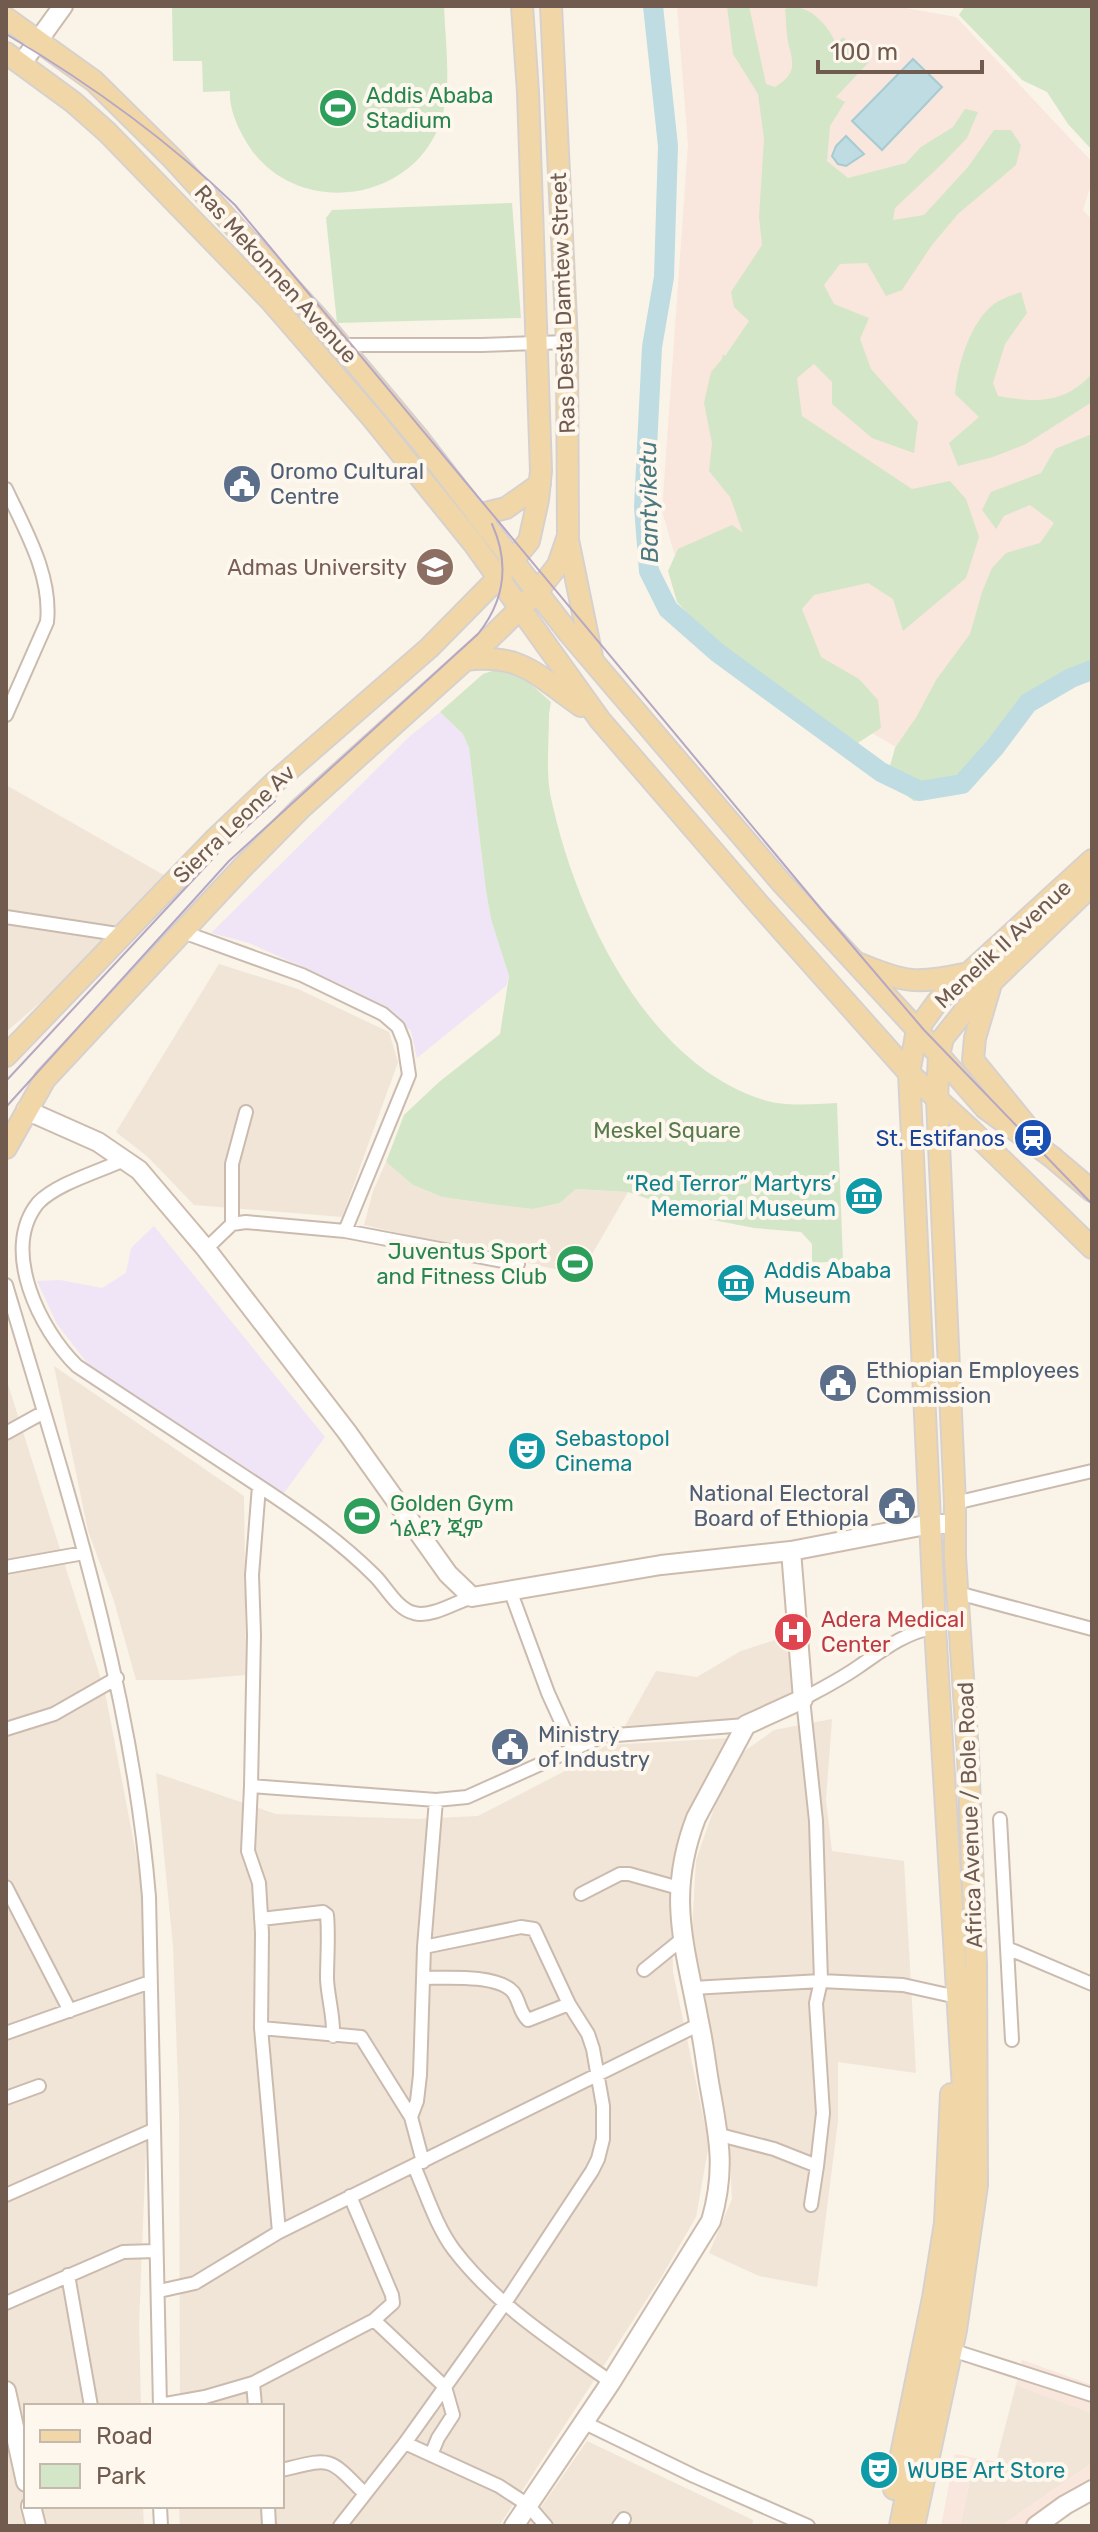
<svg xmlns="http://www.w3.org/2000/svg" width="1098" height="2532" font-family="Rubik,'Noto Sans Ethiopic',sans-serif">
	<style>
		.residential { fill: #f1e5d7 }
		.commercial { fill: #f9e6dd }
		.education { fill: #f0e5f7 }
		.green { fill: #d4e6c8 }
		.water { fill: #bedce2; stroke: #a6cbd2; stroke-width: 2 }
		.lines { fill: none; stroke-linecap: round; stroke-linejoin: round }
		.river { stroke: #bedce2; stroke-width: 20 }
		.street-casing { stroke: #cbbbaf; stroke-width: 16 }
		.secondary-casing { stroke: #cdbcad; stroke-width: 22 }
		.primary-casing { stroke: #d7d1ce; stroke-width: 24 }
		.street { stroke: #fff; stroke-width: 12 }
		.secondary { stroke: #fff; stroke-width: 18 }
		.primary { stroke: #f1d7a8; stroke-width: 20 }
		.tram { stroke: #b6a7c3; stroke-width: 2 }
		.labels { text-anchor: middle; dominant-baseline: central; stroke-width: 8; stroke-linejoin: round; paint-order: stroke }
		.leisure-label { font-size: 22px; fill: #27864d; stroke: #fdf7ee; text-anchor: start }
		.street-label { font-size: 22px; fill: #715b4f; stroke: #fdf7ee }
		.service-label { font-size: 22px; fill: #4e5e75; stroke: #fdf7ee; text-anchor: start }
		.education-label { font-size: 22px; fill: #785e54; stroke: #fdf7ee; text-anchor: end }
		.park-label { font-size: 22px; fill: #597b4b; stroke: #fdf7ee }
		.transit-label { font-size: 22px; fill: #164399; stroke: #fdf7ee; text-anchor: end }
		.culture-label { font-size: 22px; fill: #0d838f; stroke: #fdf7ee; text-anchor: start }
		.health-label { font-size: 22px; fill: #be3a42; stroke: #fdf7ee; text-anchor: start }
		.water-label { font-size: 24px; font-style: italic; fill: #4b7982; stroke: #fdf7ee }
	</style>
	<rect width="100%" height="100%" fill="#faf3e8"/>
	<path class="residential" d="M6 785 169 878 91 959 6 1032Z
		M219 964 298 989 389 1032 398 1062 342 1217 194 1205 148 1157 116 1132Z
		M386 1162 413 1185 442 1197 498 1205 533 1209 560 1203 576 1189 628 1192 580 1275 364 1225 373 1191Z
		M54 1366 244 1496 246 1675 185 1680H136L114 1601 88 1531Z
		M6 1378 105 1692 141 1880 148 2101 139 2324 141 2406H26V2506H143L144 2526H6Z
		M787 1636 795 1701 758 1717 625 1726 656 1671 697 1677 741 1651Z
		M832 1719 826 1800 832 1851 904 1861 916 2073 838 2062V2121L817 2287 759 2276 709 2253 732 2199 729 2137 715 2078 692 1930 696 1860 717 1800 742 1753 774 1730Z
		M731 1738 680 1840 671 1893 673 1972 709 2144 696 2217 662 2276 499 2526H180L179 2506H282V2406H180L179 2110 173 1946 156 1773 276 1814 416 1819 478 1816 561 1773 607 1745Z
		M1016 2385 1092 2413V2463L1001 2526H960L975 2458 996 2462Z
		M587 2441 753 2520 752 2526H528Z"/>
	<path class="commercial" d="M677 6H894L956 17 1092 162V181L1083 210 1092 220V653L930 767 826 706 687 598 662 511 688 144Z
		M1022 2360 1092 2385V2413L1016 2385Z
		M955 2454 975 2458 960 2526H941Z
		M1092 2463V2480L1024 2526H1001Z"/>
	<path class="education" d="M440 712 463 734 469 748 486 891 491 919 509 976 506 986 417 1058 411 1031 392 1013 351 989 249 943 211 933 410 736Z
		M154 1226 325 1437 284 1493 192 1436 91 1368 57 1324 37 1281 60 1280 102 1288 126 1273 131 1248Z"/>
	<path class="green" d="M172 6H444C445 42 452 82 442 117 416 207 288 220 244 138 236 124 229 107 230 91L203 92 202 61H173Z
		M727 6H749L766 84 775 87C801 71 791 60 787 36 786 27 786 17 785 9 807 0 830 27 836 44L843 37 869 62 836 97 845 102 830 126 827 161 848 178 906 163 921 147 953 127 965 109 978 112 967 138 943 163 895 208 893 220 924 215 968 167 994 130H1011L1021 145 1016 165 958 214 932 245 902 290 886 296 867 263 840 264 824 285 834 304 869 318 860 339 871 369 918 422 914 453 872 438 832 404V382L814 364 797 378 802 416 912 489 950 481 966 499 979 537 966 578 903 631 893 599 868 583 814 595 802 609 821 657 859 679 878 700 881 728 853 746 825 726 780 702 709 636 677 602 668 571 678 549 732 525 743 533 730 497 709 471 712 443 704 403 711 372 722 359 723 354 725 356 749 321 734 307 731 292 762 245 759 217 764 139 758 94 733 54Z
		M965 6H1092V150L1068 124 1047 92 1022 80 959 15Z
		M512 203 521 318 337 323 326 218 332 210Z
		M1021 292 1027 313 1005 344 993 383 998 396C1036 403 1064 404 1092 374V402L1026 444 993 457 958 466 949 443 979 417 955 394C957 366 971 318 997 302 1004 298 1013 295 1021 292Z
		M1092 434V667L1087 668 1047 694 992 754 938 797 914 801 886 780 895 748 917 716 936 680 970 634 982 592 992 568 1006 553 1040 543 1054 523 1030 505 1004 516 996 529 982 510 991 492 1041 473 1055 449Z
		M501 668 518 673 551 702 549 714C549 740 546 769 550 793 573 907 644 1063 764 1100 786 1107 814 1104 837 1103L843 1261 812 1263V1244L801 1232 754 1228 708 1219 628 1192 576 1189 560 1203 533 1209 498 1205 442 1197 413 1185 386 1162 404 1115 439 1082 500 1034 509 976 491 919 486 891 469 748 463 734 440 712 483 674Z"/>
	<path class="water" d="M913 59 942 87 882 150 852 121Z
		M846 136 864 154 846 166 838 164 832 156 836 146Z"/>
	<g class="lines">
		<path class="river" d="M653 6 668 146 664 277 652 347 644 507 649 571 668 609 718 653 881 772 920 791 962 784 995 747 1028 703 1071 678 1092 670"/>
		<defs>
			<path id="street" d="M340 345H482L567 342
				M6 489C25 530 52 575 47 622L6 715
				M6 917 124 935
				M183 932 302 975 383 1014 398 1027 404 1042 409 1075 345 1231
				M126 1159C101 1171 57 1183 38 1203 0 1250 40 1330 77 1366L259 1486 252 1575 254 1635 251 1786 436 1800 467 1797 603 1736 746 1725
				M232 1224V1164L246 1112
				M206 1249 232 1224 246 1222 345 1231 518 1264
				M6 1285C66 1486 132 1687 149 1897L160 2406
				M6 1433 44 1412
				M259 1486C300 1513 340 1541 375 1576 387 1588 397 1609 414 1613 431 1618 456 1602 472 1597
				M955 1503 1092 1471
				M6 1567 84 1553
				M510 1590 548 1693 573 1748
				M958 1593 1092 1629
				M6 1729 54 1714 117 1678
				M251 1786 248 1851 259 1883 262 1933 261 2028 279 2232 700 2024
				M1000 1819 1012 2040
				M6 1887 70 2011
				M581 1894 620 1874H629L679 1888
				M261 1919 323 1912 327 1915C329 1937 327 1958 327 1979 328 1999 334 2016 333 2036
				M1007 1948 1092 1984
				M644 1970 681 1940
				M423 1978C446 1978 497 1974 513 1992 520 2001 519 2012 528 2020L569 2004
				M692 1988 821 1981 903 1985 957 1997
				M261 2028 361 2037 411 2117
				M6 2033 150 1982
				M6 2098 39 2086
				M720 2135 774 2149 817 2166 823 2113 816 2003 821 1981 816 1821 803 1699C821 1689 841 1679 858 1667 884 1649 904 1633 935 1627
				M423 2162 411 2117 417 2101 420 2075 424 1947 436 1800
				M414 2166C426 2193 436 2226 454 2250 496 2305 556 2343 611 2382
				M6 2195 153 2130
				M811 2205 817 2166
				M68 2275 91 2406
				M159 2291 195 2283 279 2232
				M6 2303 123 2252 156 2251
				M374 2320 445 2387 453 2415 438 2438 431 2455
				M961 2353 1092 2395
				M253 2383 374 2320 393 2303 392 2295 350 2196
				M160 2405 205 2397 253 2383 255 2406
				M583 2422 694 2476 808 2526
				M405 2443 499 2486 528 2505 546 2526
				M282 2470C331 2458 328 2456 364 2493
				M160 2506 161 2526
				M268 2506 269 2526
				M340 2526 405 2443 505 2303 592 2171 598 2159 603 2139V2106L593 2049 588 2034 569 2004 534 1929 521 1927 424 1947
				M619 2526 624 2519"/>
			<path id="secondary" d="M22 63 63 6
				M26 1110 98 1142 139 1170 206 1249 347 1432 448 1574 472 1597 661 1565 791 1551 931 1524H955
				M6 2391 26 2482
				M31 2506 36 2526
				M514 2526 611 2382 711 2221C726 2170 719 2138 710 2088 706 2066 704 2044 699 2022 685 1945 666 1896 696 1818L746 1725 803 1699 791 1551
				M1036 2526 1065 2505 1092 2490"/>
			<path id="primary" d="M6 18 94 81 172 158 316 316 419 439 568 632 781 882 912 1024 985 1108 1052 1157 1092 1191
				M6 53 73 102 107 132 270 300 373 419 474 544 600 720 757 902 909 1073 969 1128 1092 1248
				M477 515 506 508 540 484
				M568 540 592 657
				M465 660C523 653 537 676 581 706
				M860 964C905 983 917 984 964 974
				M991 984 975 1038 973 1060 1034 1135
				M6 1056 213 841 275 782 429 648 498 578 529 541 538 500 541 471 528 92 522 6
				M6 1148 45 1079 241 869 301 808 492 636 537 592 558 565 568 536 567 342 551 6
				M894 2489 933 2298 945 2223 951 2094
				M900 2526 954 2259 962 2196 965 2122 935 1627 909 1073 917 1030 938 1001 1092 860
				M914 2526 956 2330 977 2185 976 1964 968 1755 955 1557V1503L937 1099 939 1055 943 1038 975 998 1092 885"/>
		</defs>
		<use href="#street" class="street-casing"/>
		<use href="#secondary" class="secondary-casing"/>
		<use href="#primary" class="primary-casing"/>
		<use href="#street" class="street"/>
		<use href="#secondary" class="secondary"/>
		<use href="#primary" class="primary"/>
		<path class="tram" d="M6 34C87 82 167 139 235 205L826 915 924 1030 1092 1204
			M6 1081 219 852 275 801
			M6 1107 229 861 478 634C505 600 510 564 492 524"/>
	</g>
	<defs>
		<symbol id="stadium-disc" viewBox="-11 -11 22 22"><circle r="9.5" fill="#2e9e5b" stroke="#fdf7ee"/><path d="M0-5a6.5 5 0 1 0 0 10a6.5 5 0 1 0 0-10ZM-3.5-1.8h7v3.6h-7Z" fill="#fff"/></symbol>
		<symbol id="civic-disc" viewBox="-11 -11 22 22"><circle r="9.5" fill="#5c6f8a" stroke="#fdf7ee"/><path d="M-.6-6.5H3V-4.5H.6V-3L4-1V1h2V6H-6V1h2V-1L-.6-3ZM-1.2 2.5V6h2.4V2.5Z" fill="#fff"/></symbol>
		<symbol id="university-disc" viewBox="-11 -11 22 22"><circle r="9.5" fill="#8d6e63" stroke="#fdf7ee"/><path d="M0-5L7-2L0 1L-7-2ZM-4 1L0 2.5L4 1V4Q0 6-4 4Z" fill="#fff"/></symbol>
		<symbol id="station-disc" viewBox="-11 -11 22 22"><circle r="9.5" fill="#1a4fb4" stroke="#fdf7ee"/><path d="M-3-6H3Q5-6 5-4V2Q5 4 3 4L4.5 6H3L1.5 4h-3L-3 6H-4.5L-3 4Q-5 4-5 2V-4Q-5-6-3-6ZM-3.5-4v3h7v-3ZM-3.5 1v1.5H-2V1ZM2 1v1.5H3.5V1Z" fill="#fff"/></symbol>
		<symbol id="museum-disc" viewBox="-11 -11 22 22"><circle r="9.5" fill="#0f9aa8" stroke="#fdf7ee"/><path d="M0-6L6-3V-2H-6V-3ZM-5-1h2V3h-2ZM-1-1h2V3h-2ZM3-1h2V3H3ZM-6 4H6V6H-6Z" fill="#fff"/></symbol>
		<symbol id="theatre-disc" viewBox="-11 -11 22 22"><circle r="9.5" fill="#0f9aa8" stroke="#fdf7ee"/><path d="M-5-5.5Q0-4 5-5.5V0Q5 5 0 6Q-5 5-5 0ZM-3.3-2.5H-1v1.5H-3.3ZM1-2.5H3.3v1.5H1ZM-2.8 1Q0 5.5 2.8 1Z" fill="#fff"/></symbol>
		<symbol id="hospital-disc" viewBox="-11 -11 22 22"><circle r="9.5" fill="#e0444e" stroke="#fdf7ee"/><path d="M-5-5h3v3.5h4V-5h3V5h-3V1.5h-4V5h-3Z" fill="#fff"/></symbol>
	</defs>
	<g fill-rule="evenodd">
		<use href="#stadium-disc" x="316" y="86" width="44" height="44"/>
		<use href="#civic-disc" x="220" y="462" width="44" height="44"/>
		<use href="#university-disc" x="413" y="545" width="44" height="44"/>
		<use href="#station-disc" x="1011" y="1116" width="44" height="44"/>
		<use href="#museum-disc" x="842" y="1174" width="44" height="44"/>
		<use href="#stadium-disc" x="553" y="1242" width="44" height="44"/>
		<use href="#museum-disc" x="714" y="1261" width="44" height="44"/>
		<use href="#civic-disc" x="816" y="1361" width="44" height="44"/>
		<use href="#theatre-disc" x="505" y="1429" width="44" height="44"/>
		<use href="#civic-disc" x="875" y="1484" width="44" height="44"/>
		<use href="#stadium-disc" x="340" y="1494" width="44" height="44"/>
		<use href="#hospital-disc" x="771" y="1610" width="44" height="44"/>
		<use href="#civic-disc" x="488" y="1725" width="44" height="44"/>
		<use href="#theatre-disc" x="857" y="2448" width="44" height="44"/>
	</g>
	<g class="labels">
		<g class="leisure-label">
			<text x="366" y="95">Addis Ababa<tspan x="366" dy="25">Stadium</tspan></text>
			<text x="547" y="1251" text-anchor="end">Juventus Sport<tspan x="547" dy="25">and Fitness Club</tspan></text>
			<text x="390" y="1503">Golden Gym<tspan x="390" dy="25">ጎልደን ጂም</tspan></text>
		</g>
		<g class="street-label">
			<text transform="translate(276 274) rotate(48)">Ras Mekonnen Avenue</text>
			<text transform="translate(563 303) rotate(-92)">Ras Desta Damtew Street</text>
			<text transform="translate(234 824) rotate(-44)">Sierra Leone Av</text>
			<text transform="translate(1003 944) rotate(-43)">Menelik II Avenue</text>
			<text transform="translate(970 1815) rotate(-92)">Africa Avenue / Bole Road</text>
		</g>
		<g class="service-label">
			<text x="270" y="471">Oromo Cultural<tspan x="270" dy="25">Centre</tspan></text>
			<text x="866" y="1370">Ethiopian Employees<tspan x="866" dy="25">Commission</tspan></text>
			<text x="869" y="1493" text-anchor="end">National Electoral<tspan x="869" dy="25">Board of Ethiopia</tspan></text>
			<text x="538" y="1734">Ministry<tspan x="538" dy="25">of Industry</tspan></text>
		</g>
		<g class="education-label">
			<text x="407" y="567">Admas University</text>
		</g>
		<g class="park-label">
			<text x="667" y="1130">Meskel Square</text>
		</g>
		<g class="transit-label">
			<text x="1005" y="1138">St. Estifanos</text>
		</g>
		<g class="culture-label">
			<text x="836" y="1183" text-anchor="end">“Red Terror” Martyrs’<tspan x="836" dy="25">Memorial Museum</tspan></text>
			<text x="764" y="1270">Addis Ababa<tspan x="764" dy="25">Museum</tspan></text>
			<text x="555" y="1438">Sebastopol<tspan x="555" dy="25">Cinema</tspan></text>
			<text x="907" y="2470">WUBE Art Store</text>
		</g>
		<g class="health-label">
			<text x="821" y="1619">Adera Medical<tspan x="821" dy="25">Center</tspan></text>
		</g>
		<g class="water-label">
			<text transform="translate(649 502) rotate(-91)">Bantyiketu</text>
		</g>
	</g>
	<rect width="1098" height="2532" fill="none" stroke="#715b4f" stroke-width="16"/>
	<rect x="24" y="2404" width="260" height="104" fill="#fdf7ee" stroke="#c5b9ae" stroke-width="2"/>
	<rect x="40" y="2430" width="40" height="12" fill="#f1d7a8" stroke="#c5b9ae" stroke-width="2"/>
	<text x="96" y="2444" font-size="24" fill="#715b4f">Road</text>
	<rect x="40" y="2464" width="40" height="24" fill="#d4e6c8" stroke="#c5b9ae" stroke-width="2"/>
	<text x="96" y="2484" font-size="24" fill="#715b4f">Park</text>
	<path d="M818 60v12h164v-12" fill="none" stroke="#715b4f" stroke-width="4"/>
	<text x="830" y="60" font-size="24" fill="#715b4f" stroke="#fdf7ee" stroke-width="6" paint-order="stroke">100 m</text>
</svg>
